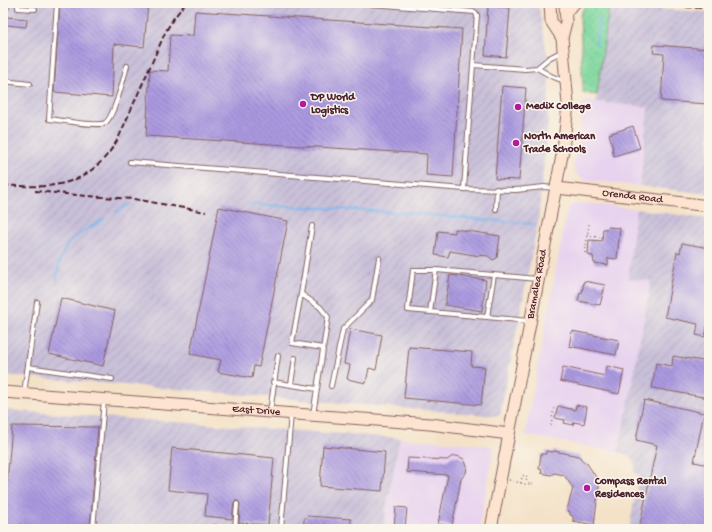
<svg xmlns="http://www.w3.org/2000/svg" width="712" height="532" font-family="'Gochi Hand',sans-serif">
	<style>
		.built { fill: #e7d2ef }
		.industrial { fill: url(#industrial-furrows) }
		.park { fill: url(#park-dots); stroke: #647b64 }
		.lines { fill: none; stroke-linecap: round; stroke-linejoin: round }
		.stream { stroke: #7ab7ec; stroke-width: 2 }
		.building { fill: url(#building-back-hatch) }
		.lane-casing { stroke: #866362; stroke-width: 6 }
		.secondary-casing { stroke: #866362; stroke-width: 13 }
		.path { stroke: #866362; stroke-width: 1.5; stroke-dasharray: 1 3; stroke-linecap: butt }
		.lane { stroke: #fff; stroke-width: 4 }
		.secondary { stroke: #fde4d0; stroke-width: 11 }
		.rail { stroke: #4a1f2b; stroke-width: 2; stroke-dasharray: 6 3; stroke-linecap: butt }
		.poi-dot { fill: #b5179e; stroke: #fbf7ec; stroke-width: 1.5 }
		.labels { text-anchor: middle; dominant-baseline: central; stroke-width: 3; stroke-linejoin: round; paint-order: stroke }
		.poi-label { font-size: 11px; font-weight: bold; fill: #4a1f2b; stroke: #fbf7ec; text-anchor: start }
		.street-label { font-size: 11px; fill: #4a1f2b; stroke: #fbf7ec }
	</style>
	<defs>
		<pattern id="industrial-furrows" width="10" height="10" patternUnits="userSpaceOnUse"><rect width="10" height="10" fill="#c8bfd8"/><path d="M-1 1l2-2M0 10L10 0M9 11l2-2" fill="none" stroke="#ada4ba"/></pattern>
		<pattern id="park-dots" width="8" height="8" patternUnits="userSpaceOnUse"><rect width="8" height="8" fill="#7dd79d"/><path d="M2 2h.1M6 6h.1" fill="none" stroke="#6eb887" stroke-width="1.8" stroke-linecap="round"/></pattern>
		<pattern id="building-back-hatch" width="6" height="6" patternUnits="userSpaceOnUse"><rect width="6" height="6" fill="#ab9ae0"/><path d="M-1 5l2 2M0 0l6 6M5-1l2 2" fill="none" stroke="#8d7db6"/></pattern>
	</defs>
	<rect width="100%" height="100%" fill="#fbf7ec"/>
	<filter id="ink" filterUnits="userSpaceOnUse"><feTurbulence type="fractalNoise" baseFrequency=".025" numOctaves="2"/><feDisplacementMap in="SourceGraphic" scale="8" xChannelSelector="R" yChannelSelector="G"/><feConvolveMatrix kernelMatrix="1 2 1 2 8 2 1 2 1" color-interpolation-filters="sRGB"/></filter>
	<filter id="wash" filterUnits="userSpaceOnUse"><feTurbulence type="fractalNoise" baseFrequency=".012" numOctaves="4" result="noise"/><feDisplacementMap in="SourceGraphic" scale="16" xChannelSelector="R" yChannelSelector="G"/><feGaussianBlur stdDeviation="0.9" result="paint"/><feColorMatrix in="noise" values="0 0 0 0 0 0 0 0 0 0 0 0 0 0 0 0 0 1.4 0 .05"/><feComposite in="paint" operator="in"/></filter>
	<g filter="url(#wash)">
		<rect width="100%" height="100%" fill="#f4e2c8"/>
		<path class="built" d="M585 101 648 107 640 186 585 180 576 174 573 165 581 129 582 103Z
			M581 203 636 209 628 278 651 281 628 406 618 452 525 435 568 206Z
			M400 438 485 445 493 447 494 450 479 529H384L386 509Z"/>
		<path class="industrial" d="M3 3H534L539 9 549 64 548 123 538 222 500 415 498 416 3 375Z
			M609 6 709 12V194L640 186 648 107 596 102Z
			M636 209 709 219V529H629L639 474 634 473 635 467 633 459 628 455 618 452 628 406 651 281 628 279Z
			M3 410 400 438 386 509 384 529H3Z"/>
		<path class="park" d="M586 3 609 6 597 95 583 93 580 15Z"/>
		<g class="lines">
			<path class="stream" d="M596 44 599 16
				M249 204 409 213 533 224
				M116 212 130 204
				M56 280C58 269 60 257 66 247 72 236 93 226 104 219"/>
		</g>
		<g id="blocks">
			<path class="building" d="M3 3H9V9H3Z
				M60 3H148L144 47 114 44 112 97 54 92Z
				M488 6 510 8 506 57 485 55Z
				M195 11 462 29 453 177 426 175 427 154 146 136 150 70 168 71 170 35 193 36Z
				M7 17 27 19 26 27 6 25Z
				M654 45 709 49V104L661 101 664 54 653 53Z
				M502 86 526 88 519 180 495 179Z
				M633 126 640 148 614 156 612 148H613L609 134Z
				M219 207 288 221 259 367 254 366 252 378 218 372 221 360 190 354Z
				M608 227 620 228 617 259 608 258V265L594 263 593 256 588 255 589 240 602 241 603 229H607Z
				M455 229 500 236 497 258 493 260 488 256 480 255V256L450 251 448 257 435 255 438 231 455 233Z
				M682 243 709 248V316L705 337 696 335 698 324 665 317 677 252 680 253Z
				M450 275 486 280 482 311 445 305Z
				M584 281 605 285 600 305 578 301 580 293H582Z
				M61 298 115 311 103 366 49 354Z
				M350 329 382 335 376 370 369 368 366 383 347 379 350 365 344 364Z
				M572 331 619 340 616 355 569 346Z
				M409 347 472 352 471 366 485 367 481 405 404 398Z
				M673 356 709 362V398L652 388 656 363 672 366Z
				M607 366 624 370 619 394 560 381 563 367 605 376Z
				M644 400 704 413 694 462 709 465V529H639L657 445 636 440Z
				M576 405 587 407 584 424 574 422 573 425 564 423 565 420 555 418 558 406 575 410Z
				M12 426 98 427 90 529H3Z
				M323 446 385 452 382 491 320 486Z
				M172 448 274 458 268 525 239 523 240 504 238 501H235L234 503 232 519 205 516 207 494 168 490Z
				M546 451 553 452 554 451 579 456 584 463 586 462 596 477 594 478 599 486 594 525 573 521V516L570 515V512L567 510 573 488 564 475 554 473 551 475 541 473 542 470 539 469 541 454H546Z
				M453 456H457L464 459 467 466 466 473 461 479 452 526 438 524 448 475 407 472 408 458 447 460Z
				M396 507 407 508 405 528 394 527Z
				M307 516 351 519V529H303L304 520Z"/>
		</g>
	</g>
	<g filter="url(#ink)">
		<use href="#blocks" fill-opacity="0" stroke="#866362" stroke-width="1"/>
		<g class="lines">
			<defs>
				<path id="lane" d="M18 3V8L35 9
					M57 3 49 119C60 120 97 127 105 123 114 118 124 77 127 66
					M358 3 475 12 477 15 473 65 525 69 537 68 551 76 564 81
					M473 65 464 189 516 190 544 187 556 188
					M537 68 549 58 561 52
					M3 81 30 84
					M130 162 464 189
					M496 209 497 189
					M312 226 301 294 320 307 328 317 313 415
					M301 294 292 343 323 348
					M430 312 436 270
					M487 317 408 310 413 270H436L494 275
					M529 321 487 317 494 275 537 279
					M28 367 112 379
					M273 382 317 389
					M291 384 295 358
					M331 386 343 329 372 300 379 258
					M24 393 37 302
					M270 412 278 356
					M214 527 222 529
					M93 529 104 400
					M235 529 237 504
					M281 529 291 414"/>
				<g id="secondary">
					<path d="M550 3 551 21 562 38"/>
					<path d="M565 12 575 3"/>
					<path id="s1" d="M557 188 709 206"/>
					<path id="s2" d="M3 392 430 424 509 434"/>
					<path id="s3" d="M491 529 563 150 568 104 562 38 566 22 565 3"/>
				</g>
			</defs>
			<use href="#lane" class="lane-casing"/>
			<use href="#secondary" class="secondary-casing"/>
			<path class="path" d="M587 236 601 237
				M585 253 589 224
				M551 425 554 408
				M509 480 524 484H533
				M521 483 522 476 525 475 527 477 526 484"/>
			<use href="#lane" class="lane"/>
			<use href="#secondary" class="secondary"/>
			<path class="rail" d="M596 3 709 8
				M3 185C54 189 90 187 118 139L165 33 173 19 186 3
				M35 191 87 196 134 199 206 212"/>
		</g>
	</g>
	<g class="poi-dot">
		<circle cx="303" cy="104" r="4"/>
		<circle cx="518" cy="107" r="4"/>
		<circle cx="516" cy="143" r="4"/>
		<circle cx="587" cy="488" r="4"/>
	</g>
	<g class="labels">
		<g class="poi-label">
			<text x="311" y="98">DP World<tspan x="311" dy="13">Logistics</tspan></text>
			<text x="526" y="107">Medix College</text>
			<text x="524" y="137">North American<tspan x="524" dy="13">Trade Schools</tspan></text>
			<text x="595" y="482">Compass Rental<tspan x="595" dy="13">Residences</tspan></text>
		</g>
		<g class="street-label">
			<text stroke="none"><textPath href="#s1" startOffset="76">Orenda Road</textPath></text>
			<text stroke="none"><textPath href="#s3" startOffset="249">Bramalea Road</textPath></text>
			<text stroke="none"><textPath href="#s2" startOffset="254">East Drive</textPath></text>
		</g>
	</g>
	<rect width="712" height="532" fill="none" stroke="#fbf7ec" stroke-width="16"/>
</svg>
